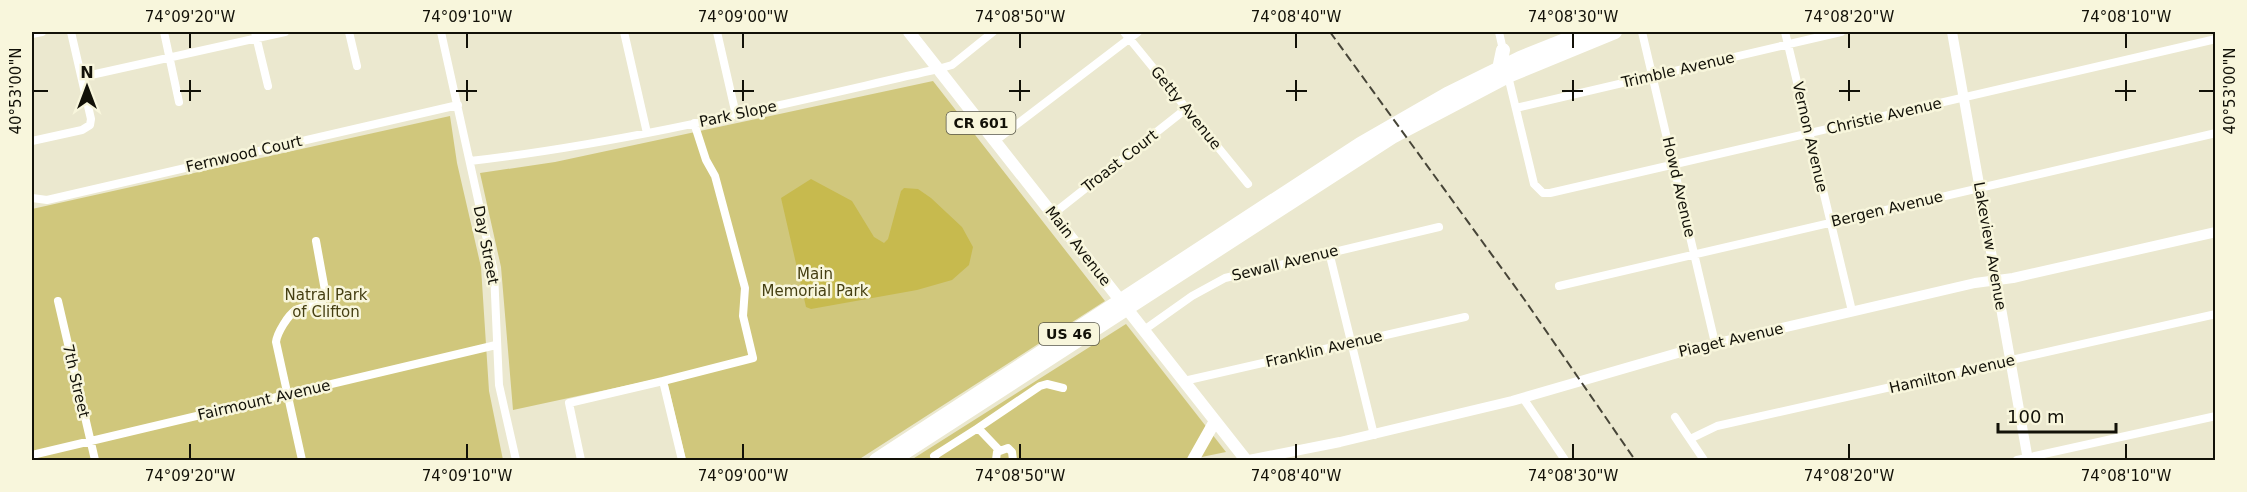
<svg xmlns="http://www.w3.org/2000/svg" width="2247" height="492" font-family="'DejaVu Sans',sans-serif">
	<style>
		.green { fill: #d0c77c }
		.water { fill: #c7ba4e }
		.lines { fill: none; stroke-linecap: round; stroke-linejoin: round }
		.street { stroke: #fff; stroke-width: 8 }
		.secondary { stroke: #fff; stroke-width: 10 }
		.primary { stroke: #fff; stroke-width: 12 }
		.highway { stroke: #fff; stroke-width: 14 }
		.rail { stroke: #474538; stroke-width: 2; stroke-dasharray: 9 4.5; stroke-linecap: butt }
		.ticks { fill: none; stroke: #121108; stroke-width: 2 }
		.labels { text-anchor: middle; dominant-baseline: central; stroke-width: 5; stroke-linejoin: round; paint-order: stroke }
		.shield { fill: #f8f6dc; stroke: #575648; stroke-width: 1.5 }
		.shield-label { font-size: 14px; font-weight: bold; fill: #121108 }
		.street-label { font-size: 15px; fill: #121108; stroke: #f8f6dc }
		.park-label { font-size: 15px; fill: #453f12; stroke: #f8f6dc }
		.neatline { fill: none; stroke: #121108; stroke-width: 2 }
		.ticks-label { font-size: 15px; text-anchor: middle; fill: #121108 }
	</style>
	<rect width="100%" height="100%" fill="#ebe8cf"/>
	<path class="green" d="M933 81 1105 301 858 460H686L666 377 513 410 501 267 480 173 555 162Z
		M450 116 457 163 481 267 489 391 503 460H32V209Z
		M1126 324 1226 452 1187 460H911Z"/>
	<path class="water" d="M811 179 852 201 874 237 884 243 888 239 901 191 904 188 918 189 931 198 962 227 973 247 969 265 952 280 917 290 811 309 806 307 781 198Z"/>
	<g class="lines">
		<path class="street" d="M164 32 179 102
			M255 32 268 86
			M349 32 357 66
			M441 32 494 272 499 385 516 460
			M624 32 647 133
			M717 32 736 115
			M1124 32 1248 184
			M1499 32 1503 50
			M1642 32 1715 343
			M1785 32 1852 311
			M32 34 42 32
			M1508 76 1534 184 1543 193H1550L2216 39
			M82 77 285 32
			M1516 108 1841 32
			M32 141 82 130 90 125 91 119 71 32
			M995 141 1138 32
			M470 161C628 143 783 104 938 69L952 65 993 32
			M32 198 47 200 458 105
			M1053 214 1187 108
			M1329 252 1374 435
			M1559 286 2216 133
			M58 301 95 460
			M1144 330 1192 296 1225 278 1439 227
			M663 381 753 358 743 316 745 288 715 176 706 160 694 123
			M1184 381 1465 317
			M1523 398 1565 460
			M1675 417 1704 460
			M1690 439 1717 426 2216 314
			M999 450 978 428 1040 386 1047 384 1063 388
			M32 455 496 345
			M302 460 276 342C277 333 288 315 296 310 307 304 319 308 326 296L316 241
			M581 460 569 403 663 381 682 460
			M936 460 934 456 978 428
			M996 460 997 452 1008 448 1012 452 1013 460
			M2017 460 2216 416"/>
		<path class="secondary" d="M1952 32 2028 460
			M1249 460 1340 442 1512 401 1688 350 1975 283 2013 278 2216 232"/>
		<path class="primary" d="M909 32 1246 460
			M1193 460 1215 421"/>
		<path class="highway" d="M1499 69 1503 50
			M876 460 1360 144 1447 94 1520 58 1585 32
			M893 460 1392 137 1508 76 1615 32"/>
		<path class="rail" d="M1330 32 1524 299 1635 460"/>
	</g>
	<path class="ticks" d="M190 33V48M467 33V48M743 33V48M1020 33V48M1296 33V48M1573 33V48M1849 33V48M2126 33V48M190 80V101M467 80V101M743 80V101M1020 80V101M1296 80V101M1573 80V101M1849 80V101M2126 80V101M33 91H48M180 91H201M456 91H477M733 91H754M1009 91H1030M1286 91H1307M1562 91H1583M1839 91H1860M2115 91H2136M2199 91H2214M190 444V459M467 444V459M743 444V459M1020 444V459M1296 444V459M1573 444V459M1849 444V459M2126 444V459"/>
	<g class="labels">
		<g class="shield">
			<rect x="946.5" y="112" width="69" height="22" rx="4.5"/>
			<rect x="1039" y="323" width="60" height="22" rx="4.5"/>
		</g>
		<g class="shield-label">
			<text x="981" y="123">CR 601</text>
			<text x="1069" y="334">US 46</text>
		</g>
		<g class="street-label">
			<text transform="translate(1678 70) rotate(-13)">Trimble Avenue</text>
			<text transform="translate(1186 108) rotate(51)">Getty Avenue</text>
			<text transform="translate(738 114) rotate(-12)">Park Slope</text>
			<text transform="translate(1884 116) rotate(-13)">Christie Avenue</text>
			<text transform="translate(1810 137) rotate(77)">Vernon Avenue</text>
			<text transform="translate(244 154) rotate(-13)">Fernwood Court</text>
			<text transform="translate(1120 161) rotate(-38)">Troast Court</text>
			<text transform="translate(1679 187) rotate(77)">Howd Avenue</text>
			<text transform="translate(1887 209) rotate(-13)">Bergen Avenue</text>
			<text transform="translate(486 245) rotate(79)">Day Street</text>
			<text transform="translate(1078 246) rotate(52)">Main Avenue</text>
			<text transform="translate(1990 246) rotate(80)">Lakeview Avenue</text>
			<text transform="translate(1285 263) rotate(-14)">Sewall Avenue</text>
			<text transform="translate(1731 340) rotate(-13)">Piaget Avenue</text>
			<text transform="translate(1324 349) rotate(-13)">Franklin Avenue</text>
			<text transform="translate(1952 374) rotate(-13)">Hamilton Avenue</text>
			<text transform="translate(76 381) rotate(77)">7th Street</text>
			<text transform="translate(264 400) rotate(-13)">Fairmount Avenue</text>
		</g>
		<g class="park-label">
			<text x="815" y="274">Main<tspan x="815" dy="17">Memorial Park</tspan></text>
			<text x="326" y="295">Natral Park<tspan x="326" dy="17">of Clifton</tspan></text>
		</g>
	</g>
	<rect width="2247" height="492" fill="none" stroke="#f8f6dc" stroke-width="66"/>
	<g transform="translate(87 87)" stroke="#f8f6dc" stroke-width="4.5" paint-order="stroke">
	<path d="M0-4.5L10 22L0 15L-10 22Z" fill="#121108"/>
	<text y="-9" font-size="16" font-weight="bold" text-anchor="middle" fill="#121108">N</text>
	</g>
	<path d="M1998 423v9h118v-9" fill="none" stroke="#121108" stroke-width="3"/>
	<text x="2007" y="423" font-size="18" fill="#121108" stroke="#f8f6dc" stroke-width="4.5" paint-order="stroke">100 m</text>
	<rect x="33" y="33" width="2181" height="426" class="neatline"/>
	<g class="ticks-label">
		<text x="190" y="22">74°09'20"W</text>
		<text x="467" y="22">74°09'10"W</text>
		<text x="743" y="22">74°09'00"W</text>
		<text x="1020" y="22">74°08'50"W</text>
		<text x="1296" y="22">74°08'40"W</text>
		<text x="1573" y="22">74°08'30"W</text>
		<text x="1849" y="22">74°08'20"W</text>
		<text x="2126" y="22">74°08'10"W</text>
		<text transform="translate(16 91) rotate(-90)" y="5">40°53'00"N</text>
		<text transform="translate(2230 91) rotate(-90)" y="5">40°53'00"N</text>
		<text x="190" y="481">74°09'20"W</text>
		<text x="467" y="481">74°09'10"W</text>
		<text x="743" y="481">74°09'00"W</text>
		<text x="1020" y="481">74°08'50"W</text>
		<text x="1296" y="481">74°08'40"W</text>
		<text x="1573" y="481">74°08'30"W</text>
		<text x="1849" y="481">74°08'20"W</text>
		<text x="2126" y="481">74°08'10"W</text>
	</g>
</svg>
